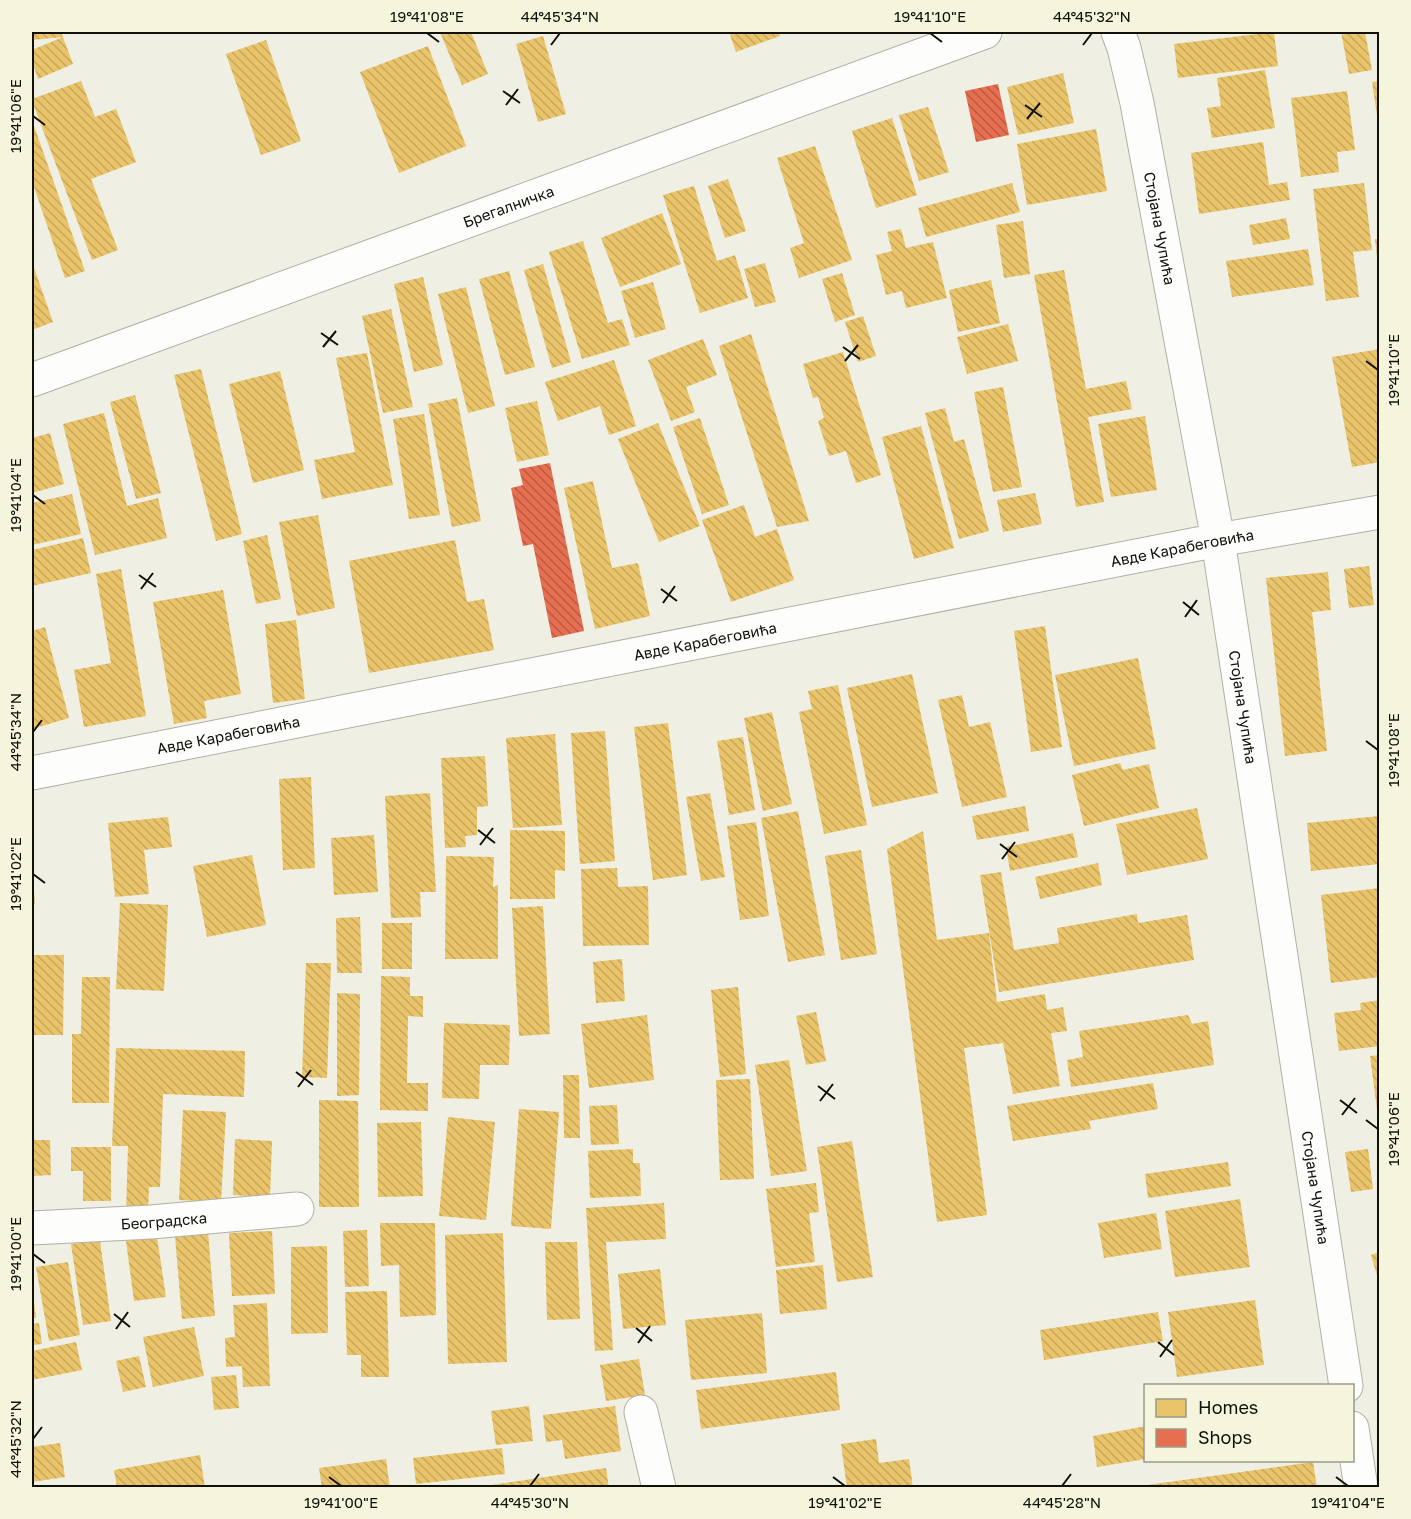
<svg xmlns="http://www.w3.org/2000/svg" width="1411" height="1519" font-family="'Golos Text',sans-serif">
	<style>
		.homes { fill: url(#homes-back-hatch) }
		.shops { fill: url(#shops-back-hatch) }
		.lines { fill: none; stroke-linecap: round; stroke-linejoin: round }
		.minor-casing { stroke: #b0b0a6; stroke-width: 35 }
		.minor { stroke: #fdfdfb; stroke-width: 33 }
		.ticks { fill: none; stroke: #111109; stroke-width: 2 }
		.labels { text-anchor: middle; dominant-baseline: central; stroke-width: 6; stroke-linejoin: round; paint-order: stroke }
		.street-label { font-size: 15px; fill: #111109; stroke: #f5f5dd }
		.neatline { fill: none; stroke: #111109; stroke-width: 2 }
		.ticks-label { font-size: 15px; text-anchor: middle; fill: #111109 }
	</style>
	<defs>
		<pattern id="homes-back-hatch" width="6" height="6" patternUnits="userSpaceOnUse" patternTransform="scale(1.5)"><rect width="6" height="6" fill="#e9c46a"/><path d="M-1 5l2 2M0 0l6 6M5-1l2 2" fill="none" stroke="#c7a75b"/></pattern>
		<pattern id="shops-back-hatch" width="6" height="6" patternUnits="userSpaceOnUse" patternTransform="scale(1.5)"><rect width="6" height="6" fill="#e76f51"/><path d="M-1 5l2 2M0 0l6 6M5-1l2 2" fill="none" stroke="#ba5a41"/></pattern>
	</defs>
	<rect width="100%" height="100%" fill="#efefe3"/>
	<path class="homes" d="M32 32H61L73 64 38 79 32 61V50L63 37 32 40Z
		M440 32H471L488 74 462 85Z
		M729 32H779L780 36 736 52Z
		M1274 32 1278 66 1178 78 1174 44Z
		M1341 32H1365L1372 70 1349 74Z
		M543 36 566 114 538 122 516 44Z
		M266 40 301 141 261 155 226 54Z
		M428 46 466 146 399 173 360 72Z
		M1265 70 1275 128 1212 138 1207 108 1221 106 1217 78Z
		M1063 73 1074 123 1018 135 1007 87Z
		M81 81 95 117 116 109 136 162 91 179 118 250 92 260 32 101V99Z
		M1380 81V122H1378L1372 82Z
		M1347 91 1355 150 1337 152 1339 172 1301 177 1291 98Z
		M928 107 949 172 919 181 899 115Z
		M892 118 917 195 876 208 852 131Z
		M32 120 85 271 65 278 32 181Z
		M1096 129 1107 191 1027 205 1017 144Z
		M1263 142 1269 185 1287 182 1290 200 1199 214 1191 153Z
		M815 146 852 260 799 278 790 248 804 243 777 158Z
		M728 179 746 231 725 238 708 186Z
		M1012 183 1020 212 926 237 918 208Z
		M1364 183 1372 250 1353 252 1359 297 1326 301 1313 189Z
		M694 186 717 261 735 255 748 298 700 313 663 195Z
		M662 213 681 264 620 287 601 238Z
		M1286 218 1290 239 1253 245 1249 225Z
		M1023 221 1030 274 1004 278 996 225Z
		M901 229 906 248 933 242 947 298 906 308 902 291 886 295 876 255 892 251 887 232Z
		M1375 239H1380V266H1378Z
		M583 241 608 323 622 319 630 345 582 359 549 252Z
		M1308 249 1314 285 1232 297 1226 261Z
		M32 262 53 322 32 330Z
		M765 263 776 302 755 307 744 269Z
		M543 264 571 362 552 368 524 270Z
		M1064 270 1086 389 1126 381 1132 409 1088 417 1104 502 1076 507 1034 275Z
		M509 271 535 367 505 375 479 279Z
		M842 273 855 315 835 322 822 279Z
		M423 277 443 365 414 372 394 284Z
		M991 280 1000 323 958 332 949 290Z
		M653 282 666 329 635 338 621 291Z
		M466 287 495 406 468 413 438 294Z
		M391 309 413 407 383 413 362 316Z
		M863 316 876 356 858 362 845 322Z
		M1008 324 1018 361 967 374 957 337Z
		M751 334 809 521 777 527 719 346Z
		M703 339 717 375 686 387 695 412 671 421 648 360Z
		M1380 349V462L1352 467 1332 357Z
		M843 352 881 475 856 483 846 451 829 456 818 421 824 418 818 397 813 398 803 364Z
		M367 353 393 485 322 499 314 460 355 452 336 358Z
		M614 360 636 426 609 435 600 406 558 421 545 382Z
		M201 369 242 534 216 541 174 375Z
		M280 371 304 470 253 483 229 384Z
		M1003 387 1022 487 993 492 974 392Z
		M135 395 161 493 136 499 110 402Z
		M457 398 481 521 452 527 428 404Z
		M537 401 549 455 517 462 505 408Z
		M945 408 954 442 964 439 989 531 959 539 925 413Z
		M104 413 127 506 158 498 167 538 95 555 63 424Z
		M424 414 440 515 409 519 393 419Z
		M1145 416 1157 490 1111 497 1098 424Z
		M700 418 729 505 702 514 673 427Z
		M658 423 700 526 659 542 618 439Z
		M921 426 954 548 914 559 882 437Z
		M50 433 64 484 32 493V438Z
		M593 481 612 568 638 563 650 616 595 629 564 488Z
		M1035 493 1042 524 1003 532 997 500Z
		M72 494 81 534 32 545V503Z
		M744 505 755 537 777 529 794 580 731 602 702 520Z
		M318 515 335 608 297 616 279 522Z
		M267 535 281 599 256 604 243 541Z
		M83 538 91 573 32 586V550Z
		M455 540 467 602 484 599 494 650 369 673 349 561Z
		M1369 566 1374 605 1349 608 1344 569Z
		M121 569 146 716 84 727 74 670 111 663 96 574Z
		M1328 572 1331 610 1312 612 1327 751 1285 756 1266 578Z
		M223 590 241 694 204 701 207 718 174 724 153 602Z
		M296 620 305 699 273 703 265 624Z
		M1045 626 1062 747 1031 752 1014 631Z
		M45 627 69 718 32 729V631Z
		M1138 658 1156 749 1074 766 1055 675Z
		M912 674 938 793 872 807 847 688Z
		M838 685 867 825 824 834 799 712 812 709 808 691Z
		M962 695 969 727 990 722 1007 797 962 807 938 700Z
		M772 712 792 804 763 811 744 718Z
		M668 723 687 875 653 880 634 727Z
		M605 731 615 861 580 864 571 733Z
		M555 734 562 825 513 828 506 738Z
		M743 737 755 810 729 815 717 741Z
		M485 756 488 806 477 807V835L465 836 466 847 445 848 441 758Z
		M1120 763 1123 770 1149 764 1159 808 1084 826 1072 775Z
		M311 777 315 868 283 870 279 779Z
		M430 793 436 892H420L421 917 391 918 385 796Z
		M710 793 725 877 701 881 686 797Z
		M1025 806 1029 831 977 840 972 816Z
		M1197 808 1208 859 1127 875 1116 824Z
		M798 811 825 955 788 962 761 818Z
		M1380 816V864L1311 871 1307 823Z
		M168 817 172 847 144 850 149 894 115 897 108 823Z
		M756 822 769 916 740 920 727 826Z
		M510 830 565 831V871L555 870V899H510Z
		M923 831 937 940 989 933 997 1002 1045 994 1047 1010 1063 1007 1067 1031 1051 1033 1060 1086 1013 1094 1003 1043 964 1048 987 1215 937 1222 887 849Z
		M1073 833 1078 857 1010 871 1006 847Z
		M374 835 378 892 334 895 331 838Z
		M861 850 877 954 841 960 825 856Z
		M252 855 266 925 207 937 193 866Z
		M446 856 494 857 493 887 498 885V959H445Z
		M1098 863 1102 885 1040 899 1035 877Z
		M617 868 618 887 648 886 649 945 583 946 581 869Z
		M1001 872 1014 950 1059 943 1057 928 1137 914 1138 923 1187 915 1194 960 999 992 980 875Z
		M32 878H33L35 904H32Z
		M1380 888V977L1331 983 1321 895Z
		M120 903 168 905 164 991 116 989Z
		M543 906 550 1034 519 1036 512 908Z
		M360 917 362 973H337L336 918Z
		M382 923H412V969H382Z
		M32 955H64L63 1035H32Z
		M622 959 625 1001 596 1003 593 962Z
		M306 963H331L327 1078 302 1077Z
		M381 976 410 977V996H423V1017L408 1016 407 1083H428V1111L380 1110Z
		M82 977H110L109 1103H72V1034H81Z
		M738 987 746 1074 720 1077 711 990Z
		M337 993 360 994 359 1095 337 1096Z
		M1380 1000V1046L1339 1051 1334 1013 1361 1010 1360 1003Z
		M816 1012 826 1061 806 1065 796 1016Z
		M647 1015 654 1080 589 1088 581 1024Z
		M1188 1015 1192 1024 1208 1021 1214 1065 1071 1087 1067 1060 1083 1057 1079 1031Z
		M444 1023 510 1025 509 1065H480L479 1099 442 1098Z
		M116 1048 245 1051 244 1097 163 1094 160 1187H149L148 1213H126L128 1146H112Z
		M1380 1055V1117H1378L1370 1056Z
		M789 1060 807 1171 771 1176 755 1065Z
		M563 1075H579L580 1138H564Z
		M750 1079 754 1179 720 1180 716 1080Z
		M1153 1083 1158 1109 1089 1121 1091 1129 1013 1141 1007 1106Z
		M319 1100 358 1101 359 1207H319Z
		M617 1105 619 1144 591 1145 589 1106Z
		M519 1109 559 1112 551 1229 511 1226Z
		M183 1110 226 1112 221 1202 179 1200Z
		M448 1117 495 1122 486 1220 439 1216Z
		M421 1122 423 1196 378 1197 377 1123Z
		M235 1139 272 1141 270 1197 233 1195Z
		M32 1140H50L51 1175 32 1176Z
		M852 1141 873 1277 837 1282 817 1147Z
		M71 1147H111V1201H83V1171H71Z
		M633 1149V1163H640L641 1196 590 1198 588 1151Z
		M1368 1149 1373 1189 1351 1192 1345 1152Z
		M1228 1162 1231 1186 1148 1198 1145 1174Z
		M816 1183 819 1212 809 1213 815 1262 776 1267 766 1189Z
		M1240 1199 1250 1267 1175 1277 1165 1211Z
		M664 1203 666 1239 606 1242 613 1350 595 1351 586 1208Z
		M1156 1213 1162 1249 1104 1258 1098 1223Z
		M380 1223H435L436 1315 400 1317 399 1265 381 1266Z
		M367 1230 369 1286 345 1287 343 1231Z
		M272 1231 275 1294 232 1296 229 1233Z
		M208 1232 215 1316 182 1319 175 1236Z
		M503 1233 507 1362 448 1364 445 1235Z
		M157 1237 166 1297 134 1301 126 1241Z
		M100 1241 111 1321 83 1325 71 1244Z
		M545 1242H577L580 1319 547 1320Z
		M327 1246 328 1333 291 1334V1247Z
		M1380 1252V1282H1379L1371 1255Z
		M68 1262 80 1335 49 1341 36 1267Z
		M823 1265 827 1309 780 1314 776 1270Z
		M660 1269 666 1325 623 1329 618 1274Z
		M387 1291 389 1377H361V1355H347L345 1292Z
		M32 1294H33L36 1318H32Z
		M1255 1300 1264 1365 1177 1377 1168 1312Z
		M267 1303 270 1386 243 1387 242 1366 226 1367 225 1338 235 1337 233 1305Z
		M1158 1312 1163 1341 1044 1360 1040 1330Z
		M762 1313 767 1373 691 1380 685 1320Z
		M39 1323 42 1344 32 1345V1324Z
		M194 1327 204 1376 153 1387 143 1337Z
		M76 1342 82 1370 32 1380V1351Z
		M139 1356 146 1387 123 1392 116 1361Z
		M639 1359 645 1395 606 1401 600 1365Z
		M836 1372 840 1410 701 1429 696 1390Z
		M236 1375 239 1408 214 1410 211 1377Z
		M529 1406 533 1441 496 1445 491 1411Z
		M615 1406 621 1451 565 1459 562 1440 546 1442 543 1415Z
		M1146 1426V1459L1097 1467 1093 1436Z
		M876 1439 879 1463 909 1459 913 1488H847L841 1444Z
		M60 1443 65 1477 32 1482V1447Z
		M502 1448 505 1474 416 1484 413 1458Z
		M200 1455 205 1488H117L114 1470Z
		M386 1459 390 1488H322L319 1468Z
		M1313 1462 1317 1488H1140V1486Z
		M606 1468 609 1488H484V1486Z"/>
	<path class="shops" d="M998 84 1009 135 976 142 965 91Z
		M550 463 584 631 552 638 533 544 523 546 511 488 523 485 519 469Z"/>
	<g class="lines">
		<defs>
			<g id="minor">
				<path id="s1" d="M1118 32 1124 48 1137 103 1218 540 1346 1386"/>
				<path id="s2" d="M32 380 985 32"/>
				<path id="s3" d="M32 773 1218 540 1380 512"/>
				<path id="s4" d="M32 1228 151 1222 297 1209"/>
				<path d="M641 1412 659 1488"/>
				<path d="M1352 1428 1361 1488"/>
			</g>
		</defs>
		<use href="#minor" class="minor-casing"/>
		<use href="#minor" class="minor"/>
	</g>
	<path class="ticks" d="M427 33 439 42M930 33 942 42M551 45 560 33M1083 45 1092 33M503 91 520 103M506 105 518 89M1025 105 1042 117M33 116 45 125M1027 119 1040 103M321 333 338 345M323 347 336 331M843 347 860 359M845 361 858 345M1366 361 1378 370M33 495 45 504M139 575 156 587M141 589 153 573M661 589 677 601M1183 602 1199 615M663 603 675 586M1185 617 1197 600M33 732 42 720M1366 741 1378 750M478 830 495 843M1000 844 1017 857M480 845 493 828M1002 859 1015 842M33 874 45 883M296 1072 313 1085M818 1086 835 1099M298 1087 311 1070M1340 1100 1357 1113M820 1101 833 1084M1342 1115 1355 1098M1366 1120 1378 1129M33 1254 45 1263M114 1314 130 1327M636 1328 652 1341M116 1329 128 1312M1158 1342 1174 1355M638 1343 650 1326M1160 1357 1172 1340M33 1439 42 1427M329 1477 341 1486M833 1477 845 1486M1336 1477 1348 1486M530 1486 539 1474M1062 1486 1071 1474"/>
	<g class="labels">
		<g class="street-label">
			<text stroke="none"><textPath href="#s2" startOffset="507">Брегалничка</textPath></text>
			<text stroke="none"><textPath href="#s1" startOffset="201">Стојана Чупића</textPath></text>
			<text stroke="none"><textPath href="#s3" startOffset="1172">Авде Карабеговића</textPath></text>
			<text stroke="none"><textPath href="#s3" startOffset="686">Авде Карабеговића</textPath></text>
			<text stroke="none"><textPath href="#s1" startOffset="687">Стојана Чупића</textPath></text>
			<text stroke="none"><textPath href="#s3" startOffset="200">Авде Карабеговића</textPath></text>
			<text stroke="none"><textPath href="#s1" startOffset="1173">Стојана Чупића</textPath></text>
			<text stroke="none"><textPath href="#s4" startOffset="132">Београдска</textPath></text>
		</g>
	</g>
	<rect width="1411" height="1519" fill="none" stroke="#f5f5dd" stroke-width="66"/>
	<rect x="1144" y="1384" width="210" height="78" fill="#f5f5dd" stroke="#9a9a88" stroke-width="1.5"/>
	<rect x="1156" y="1399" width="30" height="18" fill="#e9c46a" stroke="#9a9a88" stroke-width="1.5"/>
	<text x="1198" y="1414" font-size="18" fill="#111109">Homes</text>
	<rect x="1156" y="1429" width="30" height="18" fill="#e76f51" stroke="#9a9a88" stroke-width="1.5"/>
	<text x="1198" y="1444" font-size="18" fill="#111109">Shops</text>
	<rect x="33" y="33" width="1345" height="1453" class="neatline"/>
	<g class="ticks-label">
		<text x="427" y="22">19°41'08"E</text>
		<text x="560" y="22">44°45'34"N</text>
		<text x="930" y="22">19°41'10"E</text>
		<text x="1092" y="22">44°45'32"N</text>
		<text transform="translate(16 116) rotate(-90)" y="5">19°41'06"E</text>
		<text transform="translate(1394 370) rotate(-90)" y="5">19°41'10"E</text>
		<text transform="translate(16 495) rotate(-90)" y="5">19°41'04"E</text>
		<text transform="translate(16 732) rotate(-90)" y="5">44°45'34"N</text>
		<text transform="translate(1394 750) rotate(-90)" y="5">19°41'08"E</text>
		<text transform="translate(16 874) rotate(-90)" y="5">19°41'02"E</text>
		<text transform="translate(1394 1129) rotate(-90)" y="5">19°41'06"E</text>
		<text transform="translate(16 1254) rotate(-90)" y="5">19°41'00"E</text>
		<text transform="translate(16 1439) rotate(-90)" y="5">44°45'32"N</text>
		<text x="341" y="1508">19°41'00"E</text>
		<text x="530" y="1508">44°45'30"N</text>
		<text x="845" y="1508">19°41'02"E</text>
		<text x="1062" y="1508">44°45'28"N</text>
		<text x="1348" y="1508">19°41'04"E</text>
	</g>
</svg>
